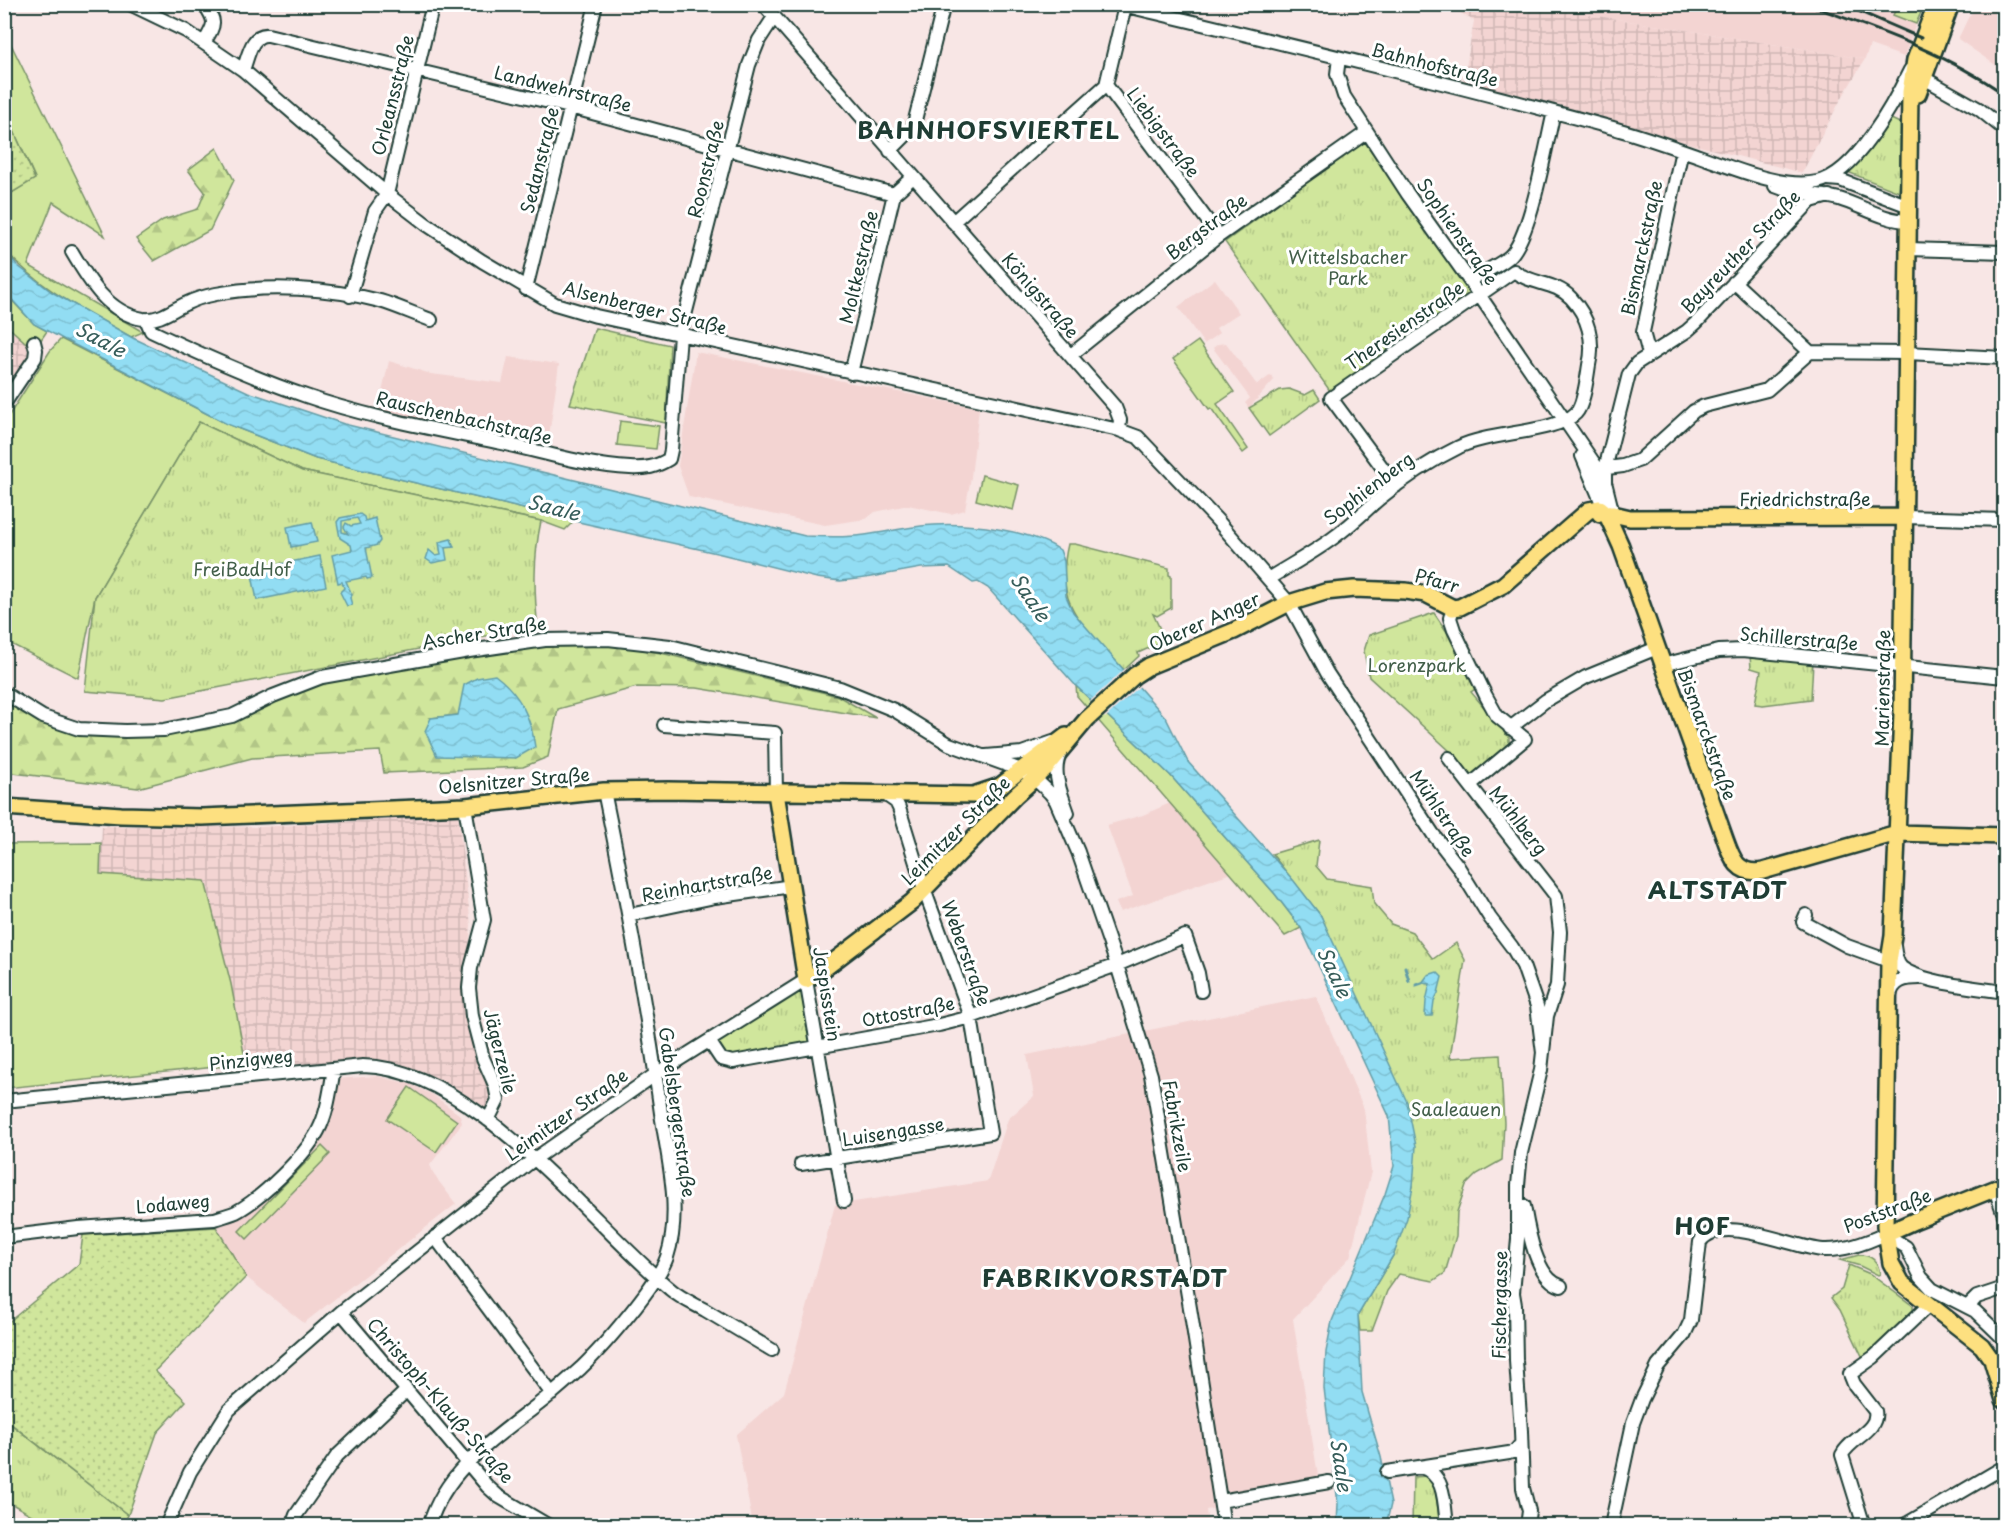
<svg xmlns="http://www.w3.org/2000/svg" width="2009" height="1530" font-family="'Playpen Sans',sans-serif">
	<style>
		.built { fill: #f3d4d2 }
		.industrial { fill: url(#industrial-grid) }
		.grass { fill: #d0e69c; stroke: #789268; stroke-width: 1.5 }
		.forest { fill: url(#forest-firs); stroke: #789268; stroke-width: 1.5; fill-rule: evenodd }
		.park { fill: url(#park-tufts); stroke: #789268; stroke-width: 1.5 }
		.garden { fill: url(#garden-dots); stroke: #789268; stroke-width: 1.5 }
		.water { fill: url(#water-waves); stroke: #649da7; stroke-width: 1.5; fill-rule: evenodd }
		.pier { fill: #f8e6e5 }
		.lines { fill: none; stroke-linecap: round; stroke-linejoin: round }
		.stream { stroke: #649da7; stroke-width: 3 }
		.minor-casing { stroke: #1f3d34; stroke-width: 16 }
		.major-casing { stroke: #1f3d34; stroke-width: 20 }
		.minor { stroke: #fff; stroke-width: 12 }
		.major { stroke: #fde080; stroke-width: 15 }
		.rail { stroke: #1f3d34; stroke-width: 3 }
		.labels { text-anchor: middle; dominant-baseline: central; stroke-width: 6; stroke-linejoin: round; paint-order: stroke }
		.street-label { font-size: 18px; fill: #1f3d34; stroke: #fff }
		.park-label { font-size: 18px; fill: #425f49; stroke: #fff }
		.water-label { font-size: 20px; font-style: italic; fill: #365d5a; stroke: #fff }
		.district-label { font-size: 24px; font-weight: bold; letter-spacing: 1.5px; fill: #1f3d34; stroke: #fff }
	</style>
	<defs>
		<pattern id="industrial-grid" width="8" height="8" patternUnits="userSpaceOnUse" patternTransform="scale(1.5)"><rect width="8" height="8" fill="#f3d4d2"/><path d="M0 4h8M4 0v8" fill="none" stroke="#d0b7b5"/></pattern>
		<pattern id="forest-firs" width="22" height="20" patternUnits="userSpaceOnUse" patternTransform="scale(1.5)"><rect width="22" height="20" fill="#d0e69c"/><path d="M5 1l3.5 6h-7zM16 11l3.5 6h-7z" fill="#b2c687"/></pattern>
		<pattern id="park-tufts" width="24" height="20" patternUnits="userSpaceOnUse" patternTransform="scale(1.5)"><rect width="24" height="20" fill="#d0e69c"/><path d="M3 7l-1-3M5 7V3M7 7l1-3M15 17l-1-3M17 17v-4M19 17l1-3" fill="none" stroke="#b2c687"/></pattern>
		<pattern id="garden-dots" width="8" height="8" patternUnits="userSpaceOnUse" patternTransform="scale(1.5)"><rect width="8" height="8" fill="#d0e69c"/><path d="M2 2h.1M6 6h.1" fill="none" stroke="#b2c687" stroke-width="1.8" stroke-linecap="round"/></pattern>
		<pattern id="water-waves" width="16" height="10" patternUnits="userSpaceOnUse" patternTransform="scale(1.5)"><rect width="16" height="10" fill="#92ddf3"/><path d="M0 5q4-4 8 0t8 0" fill="none" stroke="#7dbfd1"/></pattern>
	</defs>
	<rect width="100%" height="100%" fill="#f8e6e5"/>
	<filter id="ink" filterUnits="userSpaceOnUse"><feTurbulence type="fractalNoise" baseFrequency=".0167" numOctaves="2"/><feDisplacementMap in="SourceGraphic" scale="12" xChannelSelector="R" yChannelSelector="G"/><feConvolveMatrix kernelMatrix="1 2 1 2 8 2 1 2 1" color-interpolation-filters="sRGB"/></filter>
	<g filter="url(#ink)">
		<path class="built" d="M1530 5H1898L1893 15 1916 24 1904 57 1870 45 1865 59Z
			M1979 5H2004V71L1958 39 1969 16Z
			M1215 279 1239 313 1216 328 1219 333 1204 344 1178 307Z
			M1226 343 1257 385 1271 375 1274 380 1249 408 1245 403 1250 398 1213 348 1218 344Z
			M696 352 979 408 971 477 965 510 951 514 908 505 875 512 866 519 825 525 689 497 678 466Z
			M508 357 559 364 548 444 378 410 389 361 431 374 502 383Z
			M1170 803 1231 873 1120 912 1116 902 1133 896 1107 825 1143 815Z
			M1316 996 1364 1109 1371 1172 1350 1257 1293 1319 1320 1488 1206 1510 1208 1525H753L736 1435 784 1393 835 1205 988 1181 1008 1119 1034 1096 1027 1055Z
			M377 1076 410 1084 433 1095 460 1115 462 1123 430 1165 434 1175 456 1204 304 1323 246 1277 216 1227 239 1217 306 1156 321 1137 332 1113 336 1079Z"/>
		<path class="industrial" d="M1438 5H1530L1865 59 1840 101 1802 173 1463 84 1474 21 1459 12Z
			M5 324 34 350 5 399Z
			M458 815 471 925 463 1011 493 1100 488 1112 433 1078 378 1059 247 1071 231 984 205 881 100 874 102 826 261 827Z"/>
		<path class="grass" d="M1898 5H1924L1916 24 1893 15Z
			M4 30 105 236 53 202 28 265 143 332 131 337C86 311 39 289 5 250V197L35 178 5 111Z
			M4 292 34 324 47 331 34 350 5 324Z
			M61 339 227 424 316 459 574 521 565 530 541 521 302 471 199 422 95 597 78 678 5 641 4 423 50 351Z
			M1198 341 1234 392 1217 404 1248 449 1243 453 1211 408 1209 409 1173 359Z
			M620 421 659 426 656 449 617 445Z
			M982 475 1019 485 1013 510 976 500Z
			M1076 686 1170 775 1275 894 1301 928 1285 936 1077 696Z
			M101 843 100 874 205 881 231 984 246 1064 5 1088V844Z
			M409 1087 457 1121 436 1152 387 1119Z
			M322 1146 330 1154 247 1239 239 1231Z"/>
		<path class="forest" d="M217 148 234 180 210 230 154 261 136 239 163 220 198 209 205 192 188 170Z
			M561 645 620 646 661 653 838 696 876 718 697 688 637 687 558 709 548 757 523 767 384 773 380 751 252 758 138 788 5 772 4 698 40 722 77 734H167L205 730 236 721 277 701 326 682 528 647ZM458 715 516 758 431 718Z"/>
		<path class="park" d="M1889 118 1906 126 1899 192 1845 171Z
			M1364 141 1473 292 1330 391 1225 242Z
			M595 328 670 345 666 423 570 404Z
			M1289 389 1305 395 1314 390 1320 399 1269 436 1249 408 1280 390Z
			M199 422 302 471 541 521C533 558 534 592 538 629L523 631 522 629 165 698 85 691 95 597Z
			M1068 544H1075L1169 568V575L1171 576V608L1157 616 1153 614 1161 631 1156 645 1138 653 1139 656 1124 670C1085 626 1053 608 1068 544Z
			M1434 613 1460 651 1478 687 1471 692 1509 737V746L1470 777 1451 752 1369 677 1364 651 1369 635Z
			M1750 655 1813 661 1811 699 1763 705 1755 704 1761 671 1751 668Z
			M1319 840 1316 866 1327 879 1372 886 1374 904 1391 924 1412 932 1433 959 1456 943 1465 960 1450 1058 1500 1055 1504 1123 1502 1160 1477 1174 1466 1185 1457 1212 1456 1236 1445 1273 1433 1281 1399 1274 1387 1291 1372 1331H1360L1358 1315 1394 1254 1413 1186 1321 916 1272 854Z
			M805 980 815 1045 725 1058 710 1041Z
			M1859 1255C1872 1255 1878 1261 1880 1274L1878 1275 1860 1266 1840 1260Z
			M1849 1265 1870 1274 1913 1306V1310L1863 1358 1840 1310 1831 1298 1842 1289Z
			M4 1419 128 1515 123 1525H49L5 1500Z
			M1428 1476 1435 1488 1440 1525 1412 1526 1413 1477Z"/>
		<path class="garden" d="M5 111 35 179 5 197H4Z
			M216 1227 246 1277 155 1371 186 1401 157 1433 128 1515 5 1419V1325L79 1264 83 1235Z"/>
		<path class="water" d="M4 250 18 266 52 292 131 337 248 392 344 424 805 536C825 537 845 538 865 535 888 532 911 526 934 525 970 523 1030 530 1060 550L1064 561 1066 596 1073 612 1166 718 1188 762 1294 881 1321 916 1407 1102 1416 1146 1413 1186 1407 1218 1394 1254 1358 1315 1362 1392 1381 1457 1391 1504 1386 1525H1337L1338 1504 1324 1388 1326 1352 1332 1321 1385 1194 1394 1166 1389 1116 1301 928 1275 894 1170 775 1076 686 988 588 978 582 973 583 949 567 921 568 865 578 840 581 817 578 721 554 574 521 316 459 227 424 34 324 5 292Z
			M360 514 364 517 365 521 375 518 380 541 377 545 366 548 372 578 367 579 366 577 346 581 352 595 350 598 352 605 347 606 340 592 344 588 342 582 338 583 332 555 352 550 351 545 340 538 337 522 340 518ZM357 518 360 524 351 526 346 523 344 527 348 534 342 532V521Z
			M312 522 317 542 291 547 287 527Z
			M451 539 454 547 445 548 447 560 432 563 426 559 429 550 436 556 441 555 439 542Z
			M320 556 326 586 257 600 251 570Z
			M495 675C520 694 531 717 535 747L516 758 437 756 425 731 431 718 458 715 464 685 477 678Z
			M1437 972 1442 977 1438 993 1434 1001 1432 1016H1425L1426 1001 1430 984 1422 983 1428 975Z"/>
		<path class="pier" d="M1126 668 1141 685 1105 718 1089 702Z"/>
		<g class="lines">
			<path class="stream" d="M1405 967 1409 981
				M1416 985 1422 983"/>
			<defs>
				<path id="minor" d="M130 4 186 31 243 70 387 194 426 224 482 261 555 304 596 316 1119 430 1138 437 1217 520 1289 603 1327 673 1433 834 1457 865 1490 918 1512 947 1523 966 1537 1006 1543 1053
					M204 4C217 22 215 24 204 43
					M763 4 1115 407 1120 420 1119 430
					M1119 4C1284 44 1449 83 1613 128 1642 136 1670 146 1699 156 1733 168 1781 189 1817 182 1855 175 1894 103 1910 70
					M1125 6 1106 85 1219 236
					M1339 58 1337 74 1344 96 1407 193 1469 280 1598 469 1606 486 1613 514
					M243 70C248 58 251 33 268 35L570 107 894 194
					M1922 77 1979 109 2004 129
					M890 151 913 128 944 4
					M1828 179 1840 180 1909 206
					M1775 186C1796 195 1818 193 1839 199 1862 206 1885 221 1909 221
					M953 222 1106 85
					M1909 249 2004 252
					M72 252C89 281 108 313 143 319 159 321 172 310 185 304 195 299 205 296 216 294 266 284 330 288 380 301 397 306 414 314 431 320
					M1469 280C1482 273 1498 266 1509 257 1531 238 1546 144 1554 112
					M1734 282 1810 352 1907 353 2004 358
					M526 289 596 4
					M350 296 375 211 387 194 433 4
					M146 319 151 331C202 355 253 378 306 396 369 418 436 429 501 443 544 452 586 466 630 468 646 469 656 467 669 459L671 450 680 335 749 65 759 40 774 17
					M1649 354 1643 332 1682 150
					M1071 355 1216 238 1367 132
					M851 373 894 194 913 177
					M4 404 35 358 36 350 34 342
					M1582 456 1606 513
					M1599 469 1623 466 1640 460 1694 411 1704 406 1767 390 1810 352
					M1605 482V469L1629 374 1637 363 1687 331 1697 322 1811 201 1829 196
					M1396 486 1331 398 1514 271
					M1905 517 2004 520
					M1268 579C1290 565 1317 551 1337 535 1352 524 1365 511 1379 499 1403 479 1430 461 1459 447 1488 432 1557 433 1576 413 1584 405 1587 377 1589 365 1595 341 1588 316 1571 298 1555 281 1531 285 1514 271
					M1453 608 1450 618 1454 630 1486 696 1497 716 1525 739 1470 785
					M1662 665 1719 651 1743 650 2004 677
					M4 693 43 717 79 729 125 731 164 730 232 716 273 696 322 677 469 651 545 640 608 639 670 646 840 688 894 710 949 744 1021 770 1034 778 1050 793 1056 801 1078 852 1117 965 1151 1075 1191 1314 1224 1526
					M664 725 775 733 776 793
					M1510 728 1545 701 1586 677 1657 648
					M1061 752C1050 771 1062 795 1068 813
					M986 756 1022 753 1053 742
					M1449 758 1556 896 1560 932 1557 985 1547 1016 1541 1070 1521 1153 1518 1185V1239L1513 1293 1515 1305 1516 1361 1521 1431 1523 1488 1529 1511 1527 1526
					M465 806 484 920 471 968 469 988 472 1016 483 1058 495 1085 498 1100 488 1120
					M629 915 715 897 792 886
					M1806 915 1803 922 1847 946 1889 961
					M1894 946C1895 954 1896 963 1902 968 1922 983 1979 988 2004 992
					M1890 996C1893 980 1905 978 1920 978
					M709 1041 721 1059 733 1062 939 1025 971 1017 1117 965 1185 936 1198 973 1201 991
					M4 1101 363 1066C475 1068 588 1221 670 1289 680 1298 694 1304 705 1310 727 1323 750 1337 772 1350
					M801 1164 990 1133 971 1017 924 889 899 808 896 802 886 795
					M1995 1189 2004 1215
					M1524 1206C1528 1229 1536 1279 1561 1286
					M4 1237 78 1228 214 1219C221 1217 229 1215 236 1212 262 1198 304 1157 318 1131 328 1112 330 1090 334 1069
					M435 1237 552 1394
					M1968 1306 1977 1297 2004 1288
					M341 1312 487 1486 498 1496 549 1526
					M1421 1467C1446 1475 1444 1503 1447 1526
					M1387 1472 1509 1453 1515 1451 1521 1444
					M1220 1501 1329 1482
					M4 1520 14 1526
					M166 1526 190 1472 229 1410 341 1312 533 1160 656 1074 806 980 844 1201
					M292 1526 296 1515 337 1456 407 1390
					M429 1526C447 1464 504 1433 550 1395 561 1386 571 1377 581 1368 603 1347 658 1284 667 1257 682 1211 668 1160 661 1113 646 1005 626 898 604 791
					M1611 1526 1633 1423 1642 1399 1658 1366 1684 1335 1691 1320 1700 1242C1720 1212 1793 1248 1823 1250 1844 1251 1866 1243 1885 1234L1906 1247 1921 1277 1932 1289 1975 1311 2004 1339
					M1864 1526 1842 1455C1849 1439 1879 1431 1875 1411L1854 1384 1850 1374 1874 1357 1930 1304
					M1903 1526 2004 1467"/>
				<path id="major" d="M1936 4 1915 60 1910 92 1902 713 1893 936 1889 961 1885 1226 1891 1263 1902 1283 1982 1346 1992 1360 2004 1400
					M1918 94 1951 4
					M1606 513 1621 546 1723 833C1731 855 1735 876 1763 871L1897 833 2004 836
					M1600 514H1613L1630 518 1905 517
					M776 793 806 980 825 968 912 902 1015 796 1046 768 1087 719 1135 675 1149 666 1234 631 1289 603 1325 592 1354 589 1405 591 1426 594 1453 608 1460 607 1503 585 1589 510 1600 508 1606 513
					M4 807 121 815 202 817 465 806 604 791 668 790 973 795 1000 786 1066 736
					M1885 1234 1914 1221 2004 1185"/>
			</defs>
			<use href="#minor" class="minor-casing"/>
			<use href="#major" class="major-casing"/>
			<use href="#minor" class="minor"/>
			<use href="#major" class="major"/>
			<path class="rail" d="M1806 4C1875 29 1944 52 2004 94
				M1842 4 1921 38"/>
		</g>
	</g>
	<g class="labels">
		<g class="street-label">
			<text transform="translate(1435 64) rotate(14)">Bahnhofstraße</text>
			<text transform="translate(563 88) rotate(14)">Landwehrstraße</text>
			<text transform="translate(392 95) rotate(-76)">Orleansstraße</text>
			<text transform="translate(1164 132) rotate(53)">Liebigstraße</text>
			<text transform="translate(539 160) rotate(-76)">Sedanstraße</text>
			<text transform="translate(705 169) rotate(-76)">Roonstraße</text>
			<text transform="translate(1206 226) rotate(-37)">Bergstraße</text>
			<text transform="translate(1458 231) rotate(55)">Sophienstraße</text>
			<text transform="translate(1641 248) rotate(-78)">Bismarckstraße</text>
			<text transform="translate(1740 251) rotate(-46)">Bayreuther Straße</text>
			<text transform="translate(858 267) rotate(-77)">Moltkestraße</text>
			<text transform="translate(1041 295) rotate(49)">Königstraße</text>
			<text transform="translate(645 307) rotate(14)">Alsenberger Straße</text>
			<text transform="translate(1404 325) rotate(-35)">Theresienstraße</text>
			<text transform="translate(464 417) rotate(13)">Rauschenbachstraße</text>
			<text transform="translate(1368 488) rotate(-37)">Sophienberg</text>
			<text x="1805" y="498">Friedrichstraße</text>
			<text transform="translate(1437 580) rotate(15)">Pfarr</text>
			<text transform="translate(1204 621) rotate(-24)">Oberer Anger</text>
			<text transform="translate(484 632) rotate(-9)">Ascher Straße</text>
			<text transform="translate(1799 638) rotate(5)">Schillerstraße</text>
			<text transform="translate(1882 688) rotate(-89)">Marienstraße</text>
			<text transform="translate(1708 734) rotate(70)">Bismarckstraße</text>
			<text transform="translate(514 780) rotate(-5)">Oelsnitzer Straße</text>
			<text transform="translate(1443 813) rotate(56)">Mühlstraße</text>
			<text transform="translate(1519 820) rotate(52)">Mühlberg</text>
			<text transform="translate(955 830) rotate(-45)">Leimitzer Straße</text>
			<text transform="translate(707 883) rotate(-10)">Reinhartstraße</text>
			<text transform="translate(967 953) rotate(70)">Weberstraße</text>
			<text transform="translate(828 994) rotate(81)">Jaspisstein</text>
			<text transform="translate(908 1011) rotate(-11)">Ottostraße</text>
			<text transform="translate(501 1051) rotate(76)">Jägerzeile</text>
			<text transform="translate(251 1059) rotate(-6)">Pinzigweg</text>
			<text transform="translate(678 1112) rotate(82)">Gabelsbergerstraße</text>
			<text transform="translate(566 1114) rotate(-35)">Leimitzer Straße</text>
			<text transform="translate(1178 1126) rotate(80)">Fabrikzeile</text>
			<text transform="translate(893 1131) rotate(-9)">Luisengasse</text>
			<text transform="translate(173 1203) rotate(-5)">Lodaweg</text>
			<text transform="translate(1887 1210) rotate(-21)">Poststraße</text>
			<text transform="translate(1499 1305) rotate(-89)">Fischergasse</text>
			<text transform="translate(441 1400) rotate(49)">Christoph-Klauß-Straße</text>
		</g>
		<g class="park-label">
			<text x="1348" y="256">Wittelsbacher<tspan x="1348" dy="21">Park</tspan></text>
			<text x="242" y="568">FreiBadHof</text>
			<text x="1417" y="664">Lorenzpark</text>
			<text x="1456" y="1108">Saaleauen</text>
		</g>
		<g class="water-label">
			<text transform="translate(101 339) rotate(28)">Saale</text>
			<text transform="translate(554 507) rotate(14)">Saale</text>
			<text transform="translate(1031 597) rotate(56)">Saale</text>
			<text transform="translate(1335 972) rotate(65)">Saale</text>
			<text transform="translate(1342 1465) rotate(82)">Saale</text>
		</g>
		<g class="district-label">
			<text x="989" y="129">BAHNHOFSVIERTEL</text>
			<text x="1718" y="889">ALTSTADT</text>
			<text x="1703" y="1225">HOF</text>
			<text x="1105" y="1277">FABRIKVORSTADT</text>
		</g>
	</g>
	<rect width="2009" height="1530" fill="none" stroke="#fff" stroke-width="24"/>
	<rect x="12" y="12" width="1985" height="1506" fill="none" stroke="#1f3d34" stroke-width="2" filter="url(#ink)"/>
</svg>
